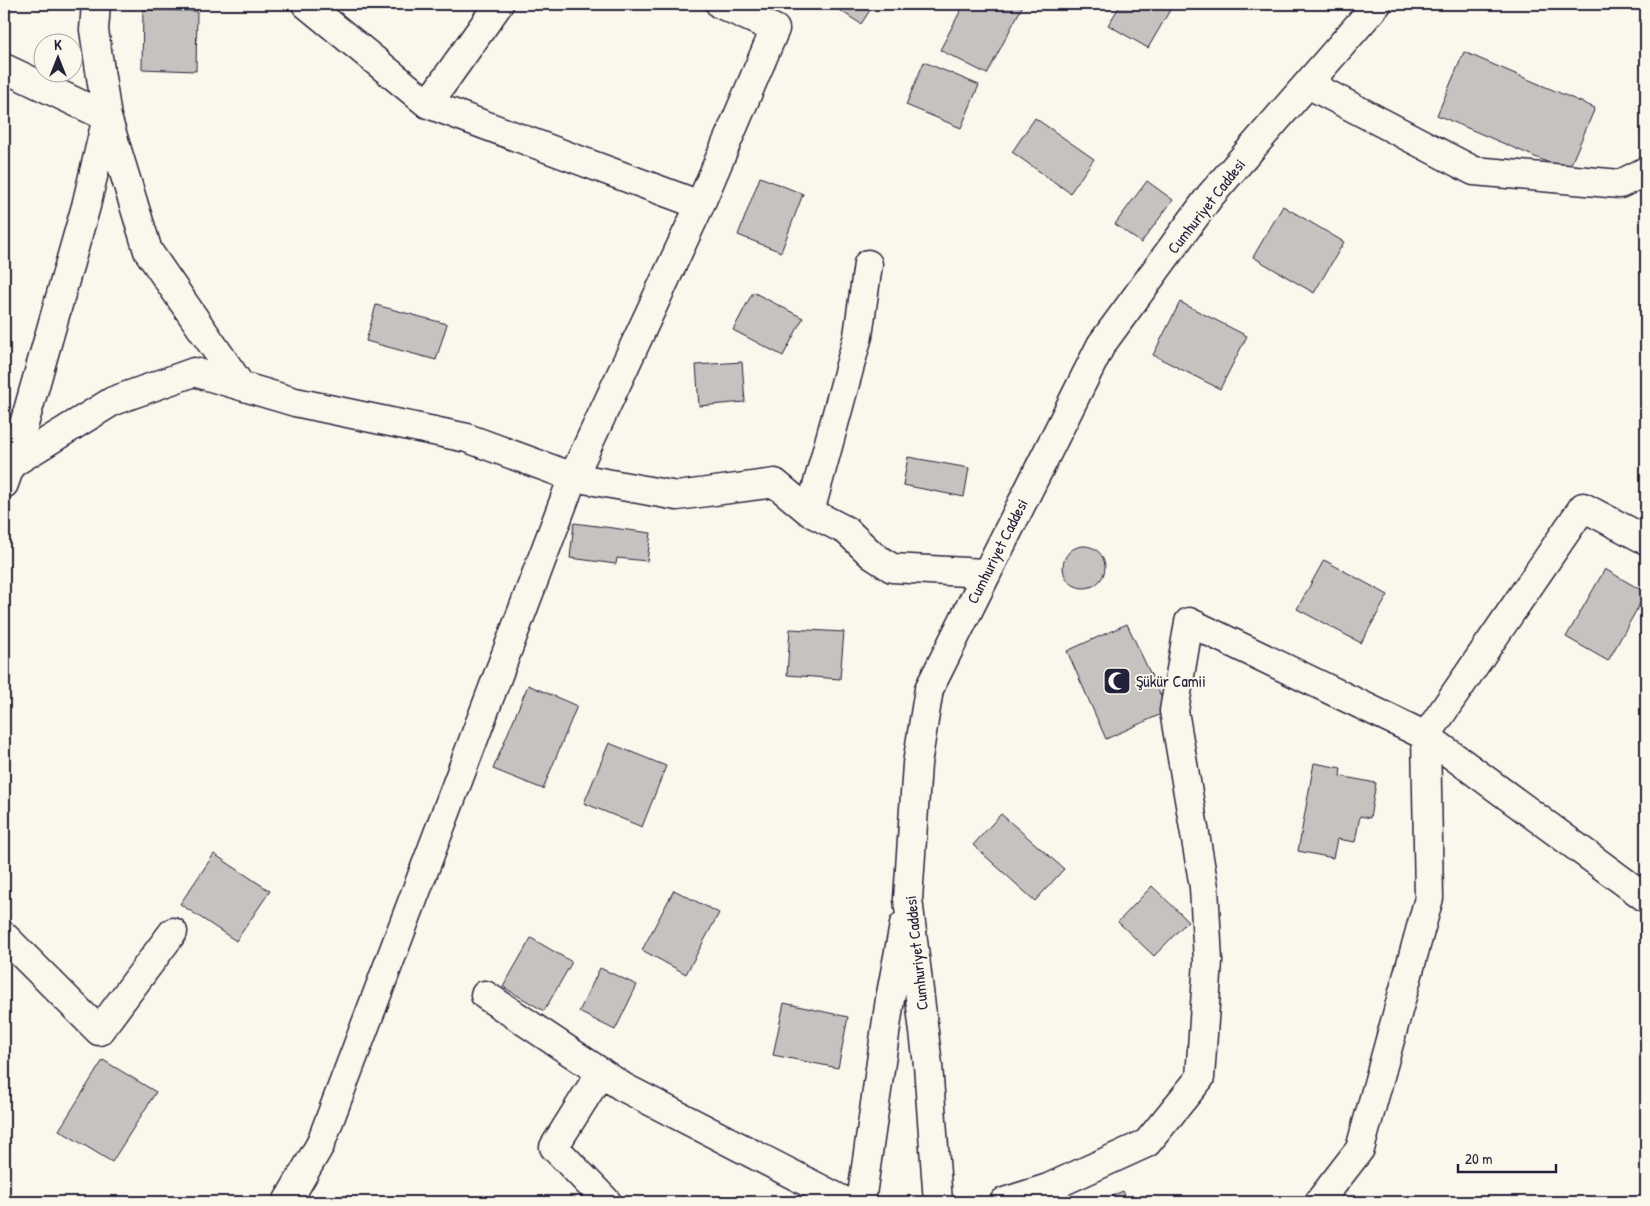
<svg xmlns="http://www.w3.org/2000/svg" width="1650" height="1206" font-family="'Patrick Hand',sans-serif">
  <rect width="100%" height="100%" fill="#fbf7ec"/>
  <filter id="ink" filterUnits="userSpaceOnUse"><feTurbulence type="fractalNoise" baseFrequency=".02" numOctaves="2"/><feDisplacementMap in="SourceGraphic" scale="10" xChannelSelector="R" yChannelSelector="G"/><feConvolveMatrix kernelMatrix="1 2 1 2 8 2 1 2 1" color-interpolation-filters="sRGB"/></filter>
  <g filter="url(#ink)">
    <path fill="#c6c2c0" stroke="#22223b" d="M830 4H874L861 24Z
      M964 4 1023 5 987 74 940 50Z
      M1121 4H1159L1170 10 1148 48 1108 25Z
      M143 10 197 11 196 71 142 69Z
      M1464 52 1595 108 1568 171 1437 115Z
      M924 62 979 85 961 128 906 105Z
      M1035 118 1094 159 1070 193 1012 152Z
      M760 177 803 194 781 252 738 235Z
      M1147 181 1173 200 1141 243 1115 224Z
      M1283 206 1344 242 1314 293 1253 257Z
      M753 292 803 318 783 356 733 330Z
      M1180 302 1247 336 1220 389 1153 355Z
      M376 305 447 324 436 360 366 341Z
      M742 362 745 402 699 406 696 365Z
      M908 457 969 468 964 497 903 485Z
      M574 523 651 533 647 561 617 558 616 564 570 558Z
      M1063 567a21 21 0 1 1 42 0a21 21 0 1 1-42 0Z
      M1324 560 1388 595 1361 643 1297 609Z
      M1605 569 1646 593 1608 661 1566 637Z
      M1127 624 1168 711 1106 739 1067 651Z
      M790 629 844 632 840 679 787 675Z
      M528 685 577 706 543 789 493 769Z
      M609 743 666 766 642 827 584 803Z
      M1314 763 1341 768 1340 776 1376 783 1370 818 1360 816 1355 842 1337 839 1333 858 1298 851Z
      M1001 814 1064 869 1035 901 973 845Z
      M214 854 270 891 236 941 180 904Z
      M1152 886 1188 921 1154 956 1118 922Z
      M674 890 719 913 686 974 642 950Z
      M531 938 572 962 544 1011 503 987Z
      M600 968 637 985 615 1030 579 1012Z
      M784 1003 848 1017 838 1068 773 1055Z
      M103 1060 156 1092 112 1162 59 1130Z
      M1123 1191 1128 1202H1098Z"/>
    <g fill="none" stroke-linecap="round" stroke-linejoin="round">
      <defs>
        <path id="minor" d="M306 4 428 104 700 205
          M4 68 107 117 148 251 241 386 295 402 467 438 573 477 677 496 775 483 810 512 847 531 872 555 892 568 985 573
          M1308 84 1474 171 1620 184 1646 171
          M428 104 499 4
          M11 464 113 401 194 372 241 386
          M4 484 21 435 86 206 107 117 94 30 96 4
          M810 512 858 336 868 264
          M1646 540 1583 507 1426 736 1646 898
          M4 936 99 1031 173 932
          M485 995 623 1087 846 1202
          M601 1072 554 1147 607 1202
          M287 1202 320 1145 573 477 700 205 775 29 720 4
          M861 1202 890 999 904 925
          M938 1202 928 1065 908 899 917 764 929 689 1101 345 1210 196 1377 4
          M1004 1202 1048 1188 1147 1143 1200 1078 1208 961 1204 887 1174 711 1189 622 1426 736 1429 898 1360 1149 1319 1202"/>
      </defs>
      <use href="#minor" stroke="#22223b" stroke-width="31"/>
      <use href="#minor" stroke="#fbf7ec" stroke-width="28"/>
    </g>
  </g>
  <defs>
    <symbol id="mosque-square" viewBox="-11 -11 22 22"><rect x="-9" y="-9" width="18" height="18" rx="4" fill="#22223b" stroke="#fbf7ec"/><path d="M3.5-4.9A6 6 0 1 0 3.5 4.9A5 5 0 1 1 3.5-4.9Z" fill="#fff"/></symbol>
  </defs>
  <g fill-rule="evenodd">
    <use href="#mosque-square" x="1101" y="665" width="32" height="32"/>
  </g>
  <g text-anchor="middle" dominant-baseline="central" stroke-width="4" stroke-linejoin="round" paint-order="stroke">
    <g font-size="16" fill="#22223b" stroke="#fbf7ec">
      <text transform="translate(1206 206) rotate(-52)">Cumhuriyet Caddesi</text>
      <text transform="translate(997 551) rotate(-63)">Cumhuriyet Caddesi</text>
      <text transform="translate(916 953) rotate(-96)">Cumhuriyet Caddesi</text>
    </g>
    <g font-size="16" fill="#22223b" stroke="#fbf7ec" text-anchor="start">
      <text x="1136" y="681">Şükür Camii</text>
    </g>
  </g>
  <rect width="1650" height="1206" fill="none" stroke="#fbf7ec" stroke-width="20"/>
  <rect x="10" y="10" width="1630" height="1186" fill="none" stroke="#22223b" stroke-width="2" filter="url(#ink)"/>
  <g transform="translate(58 58)"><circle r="24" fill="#fbf7ec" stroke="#a4a2a5"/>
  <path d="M0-4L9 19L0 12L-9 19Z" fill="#22223b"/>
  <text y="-8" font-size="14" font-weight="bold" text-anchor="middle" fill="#22223b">K</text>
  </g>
  <path d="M1458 1164v8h98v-8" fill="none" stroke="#22223b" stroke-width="2.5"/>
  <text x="1465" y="1164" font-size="15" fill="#22223b" stroke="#fbf7ec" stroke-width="4" paint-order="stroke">20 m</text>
</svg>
